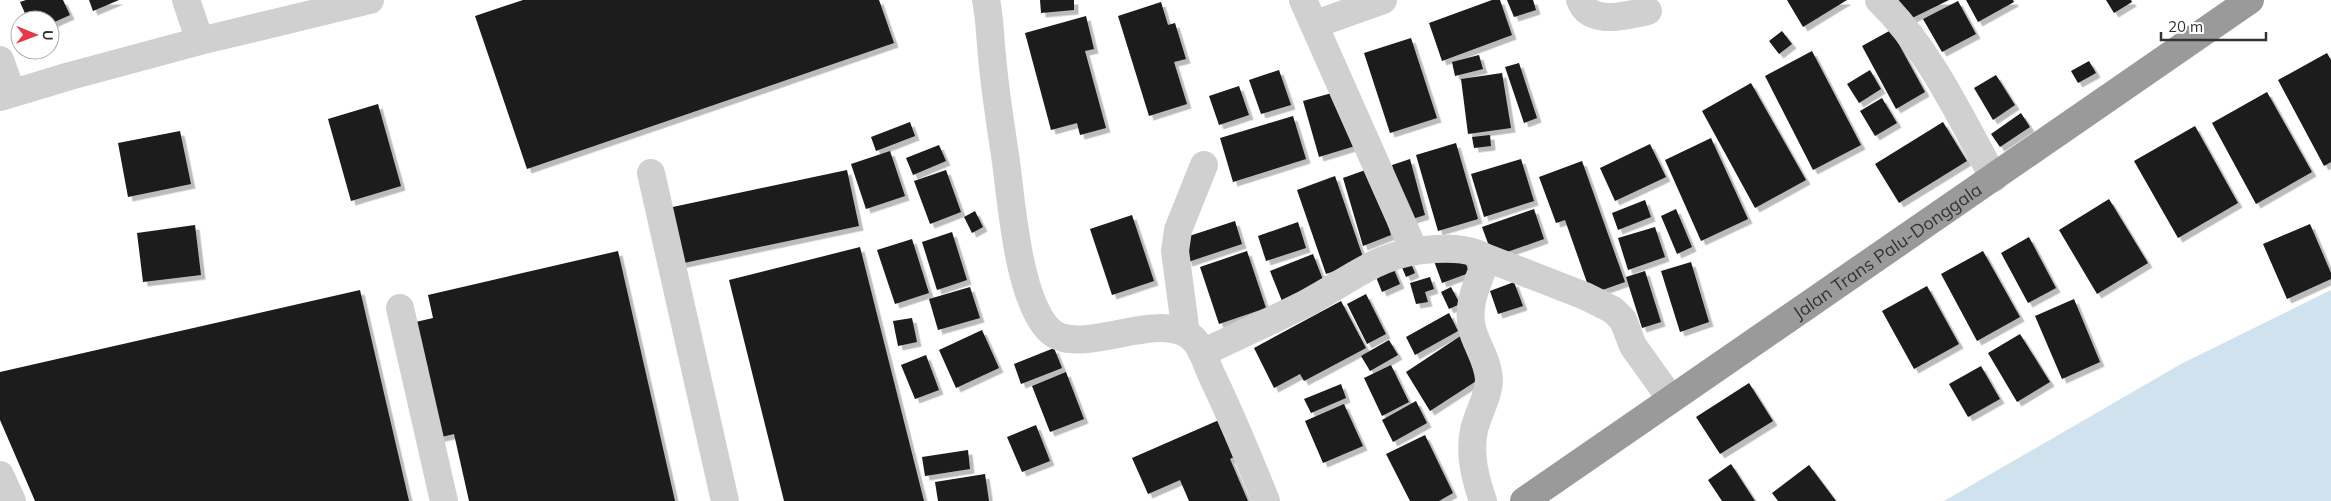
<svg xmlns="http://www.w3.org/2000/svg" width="2331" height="501" font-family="Mulish,sans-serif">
  <defs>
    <filter id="shadow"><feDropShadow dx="4.5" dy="4.5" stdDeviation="0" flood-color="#0004"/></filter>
  </defs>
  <rect width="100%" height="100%" fill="#fff"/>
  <path fill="#cfe2ee" d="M2331 290V501H1944L2181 364Z"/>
  <path fill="#1a1a1a" filter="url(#shadow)" d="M26 0H63L70 15 50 24V20H28L20 2Z
    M89 0H119L93 11Z
    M523 0H879L894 43 527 169 475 16Z
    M1040 0H1074V10L1041 13Z
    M1492 0H1500L1512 35 1442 61 1429 23Z
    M1507 0H1533L1536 10 1514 17Z
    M1787 0H1847L1803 27Z
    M1898 0H1949L1908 20Z
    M1966 0H2013L2014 2 1978 22Z
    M2106 0H2131L2132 2 2114 13Z
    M1958 1 1976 34 1942 52 1923 19Z
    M1161 2 1168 25 1175 23 1186 59 1174 62 1187 104 1149 116 1118 16Z
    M1086 16 1094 49 1085 51 1106 128 1080 135 1077 123 1051 130 1025 33Z
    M1891 30 1925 92 1896 109 1862 46Z
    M1782 31 1792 44 1779 54 1769 41Z
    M1411 38 1437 118 1390 133 1364 53Z
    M1812 51 1861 145 1813 170 1765 76Z
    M2327 53 2331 60V162L2324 166 2278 80Z
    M1479 55 1483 69 1455 76 1452 62Z
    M2089 61 2096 73 2078 83 2071 71Z
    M1519 63 1537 118 1524 123 1505 67Z
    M1279 70 1291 105 1261 114 1249 80Z
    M1870 70 1881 89 1859 103 1847 84Z
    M1502 73 1511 128 1468 134 1461 79Z
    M1996 75 2015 105 1993 120 1974 88Z
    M1751 83 1806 180 1755 208 1702 111Z
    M1239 86 1249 115 1219 125 1209 96Z
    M1339 91 1355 146 1319 157 1303 101Z
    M2267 92 2312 172 2256 204 2212 123Z
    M1882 98 1897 123 1875 136 1860 111Z
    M378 104 401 186 351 201 328 119Z
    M2021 113 2030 127 2000 147 1991 134Z
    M1293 116 1306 159 1233 182 1220 138Z
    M910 122 915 136 876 151 871 137Z
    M1943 122 1967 161 1899 203 1875 164Z
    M2195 126 2238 203 2178 238 2134 161Z
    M180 131 191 184 128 197 118 143Z
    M1490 135 1491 146 1474 148 1472 137Z
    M1711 138 1748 219 1701 241 1665 160Z
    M1456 143 1478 219 1438 231 1416 155Z
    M1650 144 1666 177 1615 201 1600 168Z
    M939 145 946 161 913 175 906 158Z
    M890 151 905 196 866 209 851 164Z
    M1410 159 1425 215 1406 221 1392 165Z
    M1521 159 1534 201 1484 217 1471 174Z
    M1582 161 1625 282 1591 294 1565 220 1556 223 1539 177Z
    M1371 168 1391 235 1363 246 1343 178Z
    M847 170 859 226 679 264 668 208Z
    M946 170 961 212 930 224 914 181Z
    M1335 176 1364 260 1326 274 1297 190Z
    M2109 199 2148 263 2097 294 2059 230Z
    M1645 200 1651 217 1618 230 1612 213Z
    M1534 209 1544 239 1493 257 1482 227Z
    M1676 209 1692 247 1677 254 1661 216Z
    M975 211 983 227 972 233 964 217Z
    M1132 215 1154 281 1112 295 1090 229Z
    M1235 221 1242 244 1188 262 1180 239Z
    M1298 222 1306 248 1266 261 1258 236Z
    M2310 224 2331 273V279L2287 299 2263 244Z
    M195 225 201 275 143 282 137 233Z
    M1655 227 1665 257 1628 270 1618 238Z
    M952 232 967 280 937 290 922 242Z
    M2029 237 2056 288 2028 303 2001 253Z
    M912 239 929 293 895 304 877 250Z
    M860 247 924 501H784L729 280Z
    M618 251 675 501H469L454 434 433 439 407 324 433 318 428 295Z
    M1247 251 1266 308 1219 324 1200 267Z
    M1983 251 2020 317 1977 341 1941 274Z
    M1462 252 1469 273 1442 283 1434 261Z
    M1313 254 1325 285 1282 301 1270 271Z
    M1390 260 1400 284 1382 292 1372 267Z
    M1410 261 1415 273 1406 277 1401 265Z
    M1691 262 1709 322 1680 332 1661 271Z
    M1645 271 1661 322 1642 328 1626 277Z
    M1430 277 1434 289 1425 292 1428 302 1416 304 1410 283Z
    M1514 282 1523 306 1498 314 1490 291Z
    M1927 286 1959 344 1914 369 1882 311Z
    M970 287 980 318 938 330 929 299Z
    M1451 287 1460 304 1449 309 1441 292Z
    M360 290 409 501H35L0 420V372Z
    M1366 294 1386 334 1367 344 1347 304Z
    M2074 299 2100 362 2062 379 2035 316Z
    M1341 301 1366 348 1304 381 1300 374 1274 388 1254 348Z
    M1449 313 1458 331 1415 355 1406 337Z
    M912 318 917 342 898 346 893 321Z
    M982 330 999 368 956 388 939 350Z
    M2020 334 2050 382 2017 402 1988 353Z
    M1462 335 1487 374 1430 411 1406 372Z
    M1389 340 1398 355 1370 371 1361 356Z
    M1054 348 1062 368 1021 384 1014 364Z
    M926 355 939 390 915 399 901 365Z
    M1391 365 1409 402 1382 416 1364 378Z
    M1981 366 2000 399 1968 417 1949 384Z
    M1066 372 1084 419 1050 432 1032 386Z
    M1749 383 1773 421 1720 454 1696 417Z
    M1341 384 1346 398 1311 413 1304 399Z
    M1416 401 1427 423 1393 442 1382 420Z
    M1344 404 1363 446 1323 463 1305 421Z
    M1219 420 1234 457 1230 459 1248 501H1189L1180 480 1148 494 1132 458Z
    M1036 425 1050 461 1022 472 1007 437Z
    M1425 435 1453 493 1439 501H1410L1386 454Z
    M968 450 970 469 925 476 922 457Z
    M1731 464 1755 501H1722L1708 480Z
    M1809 465 1836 501H1778L1772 493Z
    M985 474 989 501H938L935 482Z"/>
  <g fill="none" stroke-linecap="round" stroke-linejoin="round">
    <path stroke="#d0d0d0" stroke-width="28" d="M186 0 200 41
      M986 0C990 19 990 38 992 56 995 92 1001 127 1006 162 1012 206 1018 296 1048 329 1078 362 1165 303 1196 342 1203 351 1207 365 1212 376 1232 417 1249 459 1266 501
      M1303 0 1414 250
      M1580 0C1590 27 1627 15 1648 11
      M1879 0C1930 50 1960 117 1994 178
      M1316 24 1383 0
      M0 60 12 93
      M0 97 70 76 200 41 370 0
      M651 173 725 501
      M400 308 444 501
      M1186 334 1175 251 1178 230 1204 165
      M1202 353C1236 337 1271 321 1305 304 1353 279 1379 251 1436 249 1455 248 1470 249 1487 258L1585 296 1613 310 1623 320 1633 346 1671 399
      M0 475 12 501
      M1483 501C1475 478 1469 454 1474 430 1478 413 1489 396 1489 379 1488 362 1478 347 1473 332 1465 306 1478 282 1487 258"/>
    <path stroke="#9a9a9a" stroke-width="28" id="s1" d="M1524 501 2250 0"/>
  </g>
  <g text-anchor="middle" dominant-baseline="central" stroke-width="5" stroke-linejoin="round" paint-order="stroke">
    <g font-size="18" fill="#333" stroke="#fff">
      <text stroke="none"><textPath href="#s1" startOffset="441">Jalan Trans Palu-Donggala</textPath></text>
    </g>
  </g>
  <g transform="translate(35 35) rotate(91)"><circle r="24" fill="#ffffff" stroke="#adadad"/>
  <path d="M0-4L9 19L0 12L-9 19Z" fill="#e63946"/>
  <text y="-8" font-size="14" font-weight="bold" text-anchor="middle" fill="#333333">U</text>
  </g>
  <path d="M2161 32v8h105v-8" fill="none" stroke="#333333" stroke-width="2.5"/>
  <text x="2168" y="32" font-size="15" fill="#333333" stroke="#ffffff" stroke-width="4" paint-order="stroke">20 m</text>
</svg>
